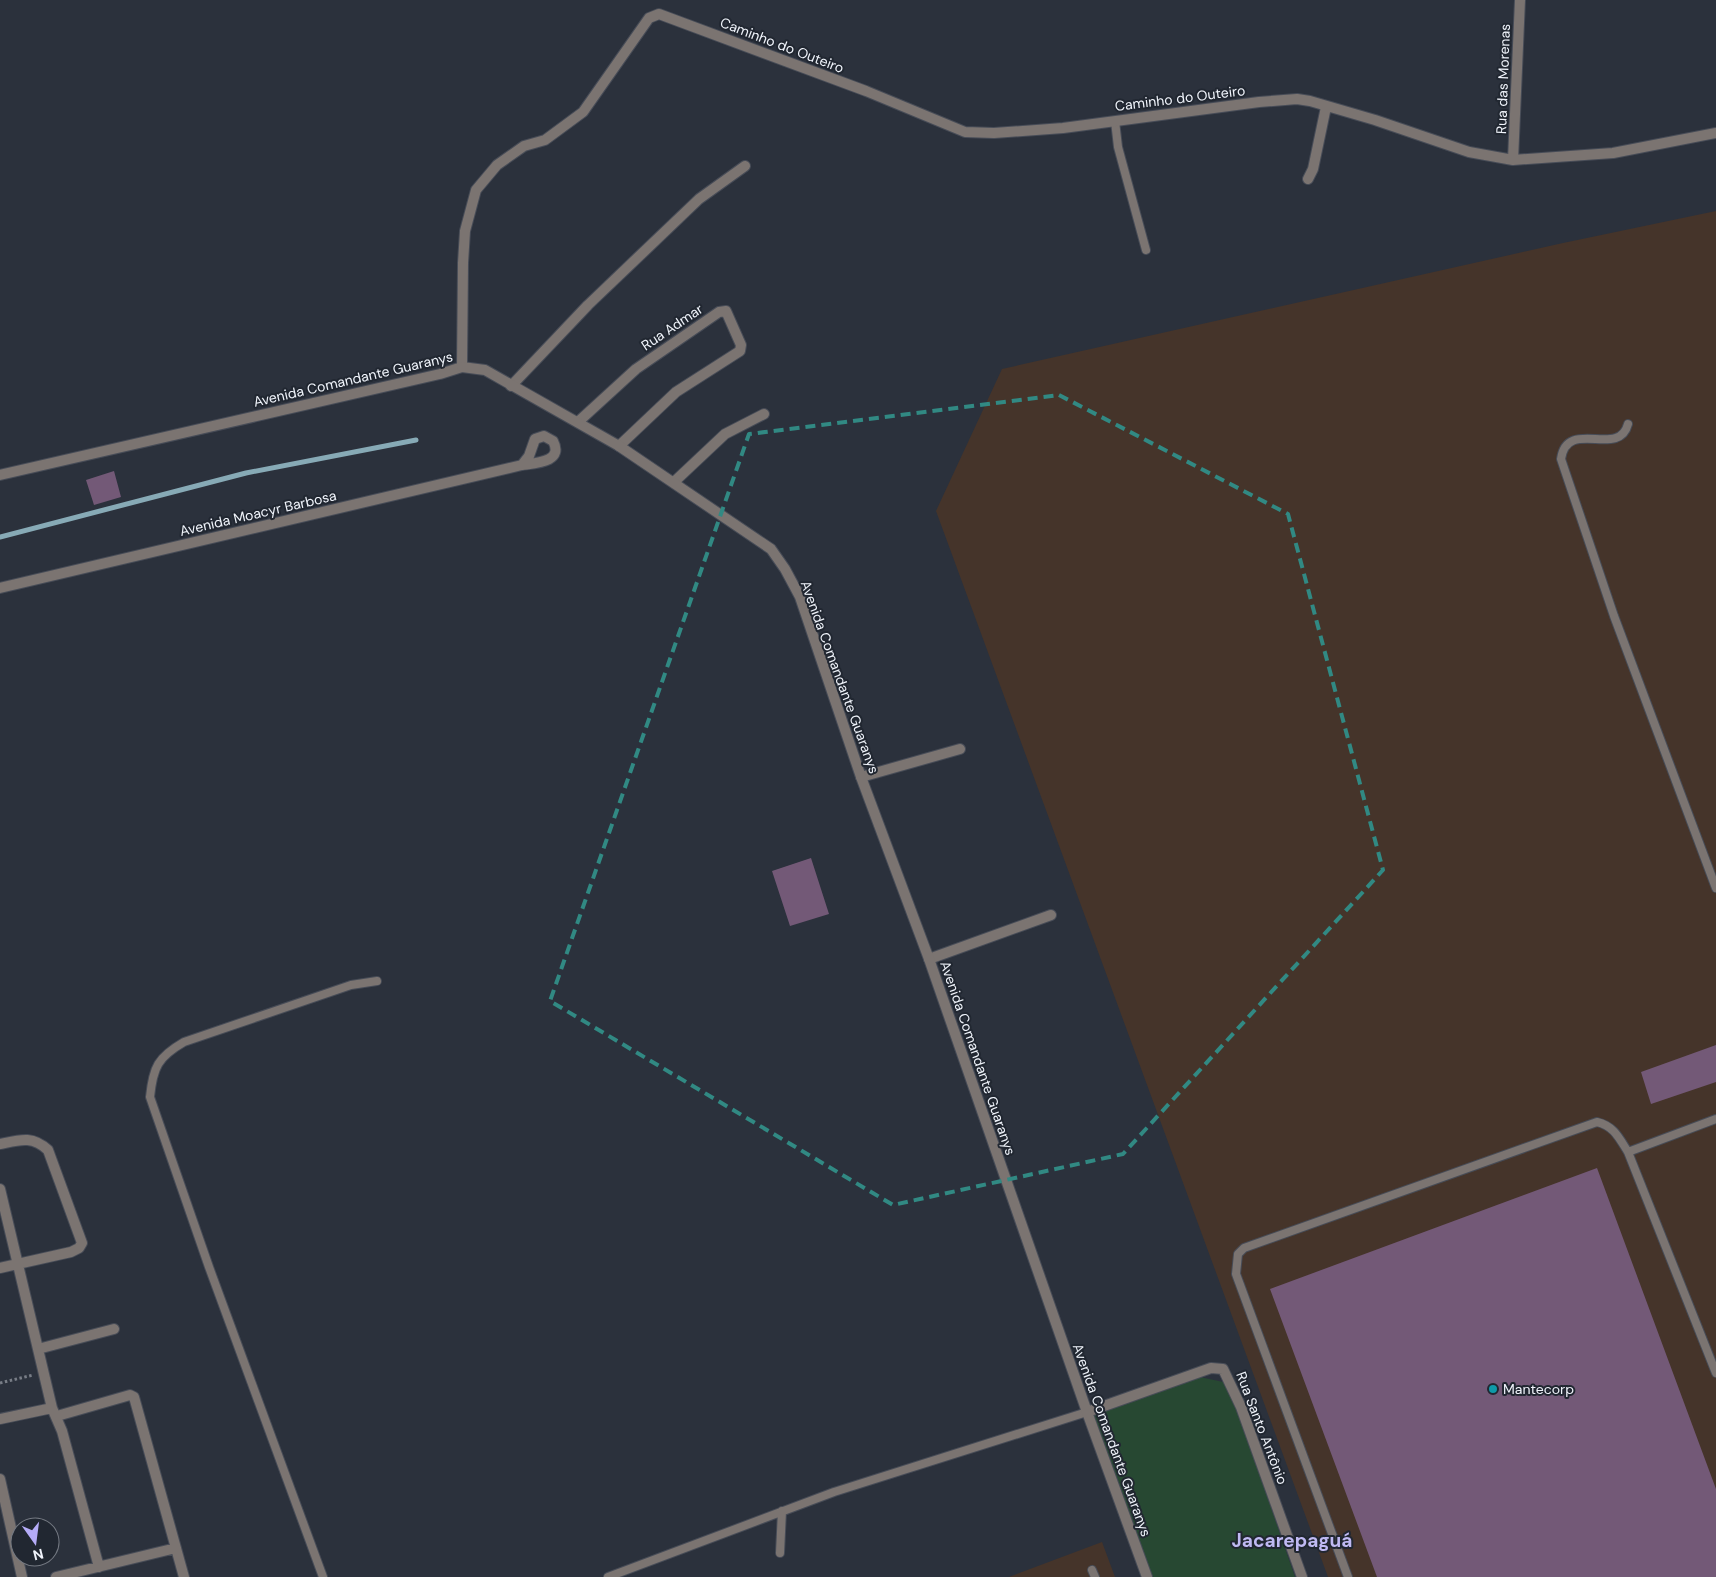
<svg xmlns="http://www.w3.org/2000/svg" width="1716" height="1577" font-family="'DM Sans',sans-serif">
  <rect width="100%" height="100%" fill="#2b313c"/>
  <path fill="#45342a" d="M1716 211V1577H1328L936 511 1002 369 1563 243Z
    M1102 1542 1115 1577H1009Z"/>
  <path fill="#274832" d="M1195 1376 1228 1383 1295 1577H1151L1088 1413Z"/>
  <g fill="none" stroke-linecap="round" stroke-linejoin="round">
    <path stroke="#87aab6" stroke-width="5" d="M0 537 246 473 416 440"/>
  </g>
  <path fill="#735977" d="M114 471 121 497 94 505 86 480Z
    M811 858 829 914 790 926 772 871Z
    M1716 1045V1082L1651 1104 1641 1072Z
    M1597 1168 1716 1489V1577H1377L1270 1289Z"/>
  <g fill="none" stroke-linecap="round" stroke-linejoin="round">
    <defs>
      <path id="service" d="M1115 121 1118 147 1146 250
        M1628 424C1619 459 1567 417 1561 459L1614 616 1716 888
        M1628 1152 1716 1119
        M780 1553 782 1511
        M1092 1570 1095 1577
        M323 1577 209 1267 150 1097C153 1067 158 1057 184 1042L351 985 377 981
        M608 1577 834 1492 1087 1412
        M1348 1577 1236 1274 1238 1254 1244 1248 1597 1122C1614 1126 1619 1138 1628 1152L1716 1373"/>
      <path id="minor" d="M1513 160 1520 0
        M1308 179 1313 169 1326 107
        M511 386 588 305 699 199 745 166
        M578 422 636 369 719 312 726 311 741 345 740 351 676 392 619 446
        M0 475 440 374 462 367 463 263 465 231 476 190 497 165 524 146 545 140 583 112 649 18 659 14 866 91 965 132 994 133 1063 128 1259 102 1297 99 1310 101 1375 120 1469 152 1513 160 1613 153 1716 133
        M674 482 725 434 764 414
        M0 588 522 465C536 463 564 462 553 441L544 436 535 439 529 456 522 465
        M861 777 960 749
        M929 959 1051 915
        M0 1144C19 1140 32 1135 48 1150L82 1243 79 1248 71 1252 0 1268
        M0 1189 52 1408 62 1431 99 1567
        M38 1349 114 1329
        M57 1416 130 1395 134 1397 184 1577
        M0 1419 52 1408
        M0 1479 22 1577
        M56 1577 176 1548"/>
      <path id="tertiary" d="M462 367 485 370 619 446 771 549 785 569 800 597 861 777 929 959 1087 1412 1147 1577
        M1087 1412 1211 1368 1223 1369 1241 1407 1302 1577"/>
    </defs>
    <use href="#service" stroke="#474c57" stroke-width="10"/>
    <use href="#minor" stroke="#474c57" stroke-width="12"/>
    <use href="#tertiary" stroke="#474c57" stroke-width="12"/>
    <path stroke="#787d86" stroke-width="3" stroke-dasharray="2.5 2.5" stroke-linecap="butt" d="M0 1383 33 1375"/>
    <use href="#service" stroke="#7b7471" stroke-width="8"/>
    <use href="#minor" stroke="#7b7471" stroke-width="10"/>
    <use href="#tertiary" stroke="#7b7471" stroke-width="10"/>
  </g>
  <path fill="none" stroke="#318983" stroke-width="4" stroke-dasharray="10 6" stroke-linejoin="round" d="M1059 395 1288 514 1383 870 1123 1154 893 1205 550 1001 749 434Z"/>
  <circle fill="#0f9aa8" stroke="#212731" stroke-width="2" cx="1493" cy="1389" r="5"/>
  <g text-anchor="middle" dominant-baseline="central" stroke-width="4" stroke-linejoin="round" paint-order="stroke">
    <g font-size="14" fill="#f0f4fb" stroke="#212731">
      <text transform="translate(782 45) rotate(21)">Caminho do Outeiro</text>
      <text transform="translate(1503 79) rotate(-88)">Rua das Morenas</text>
      <text transform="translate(1180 98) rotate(-7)">Caminho do Outeiro</text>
      <text transform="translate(672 327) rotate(-34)">Rua Admar</text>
      <text transform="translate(353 379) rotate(-13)">Avenida Comandante Guaranys</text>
      <text transform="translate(258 513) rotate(-13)">Avenida Moacyr Barbosa</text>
      <text transform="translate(840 677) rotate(70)">Avenida Comandante Guaranys</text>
      <text transform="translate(978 1058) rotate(71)">Avenida Comandante Guaranys</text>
      <text transform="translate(1262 1428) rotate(69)">Rua Santo Antônio</text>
      <text transform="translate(1112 1440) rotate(70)">Avenida Comandante Guaranys</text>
    </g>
    <g font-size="14" fill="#f0f4fb" stroke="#212731" text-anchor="start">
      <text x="1503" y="1389">Mantecorp</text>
    </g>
    <g font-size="19" font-weight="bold" fill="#c0baf3" stroke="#212731">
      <text x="1292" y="1540">Jacarepaguá</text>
    </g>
  </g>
  <g transform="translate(35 1542) rotate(166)"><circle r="24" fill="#212731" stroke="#747982"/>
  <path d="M0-4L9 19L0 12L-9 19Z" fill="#b5acf8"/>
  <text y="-8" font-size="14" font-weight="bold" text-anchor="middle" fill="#f0f4fb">N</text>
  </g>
</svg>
